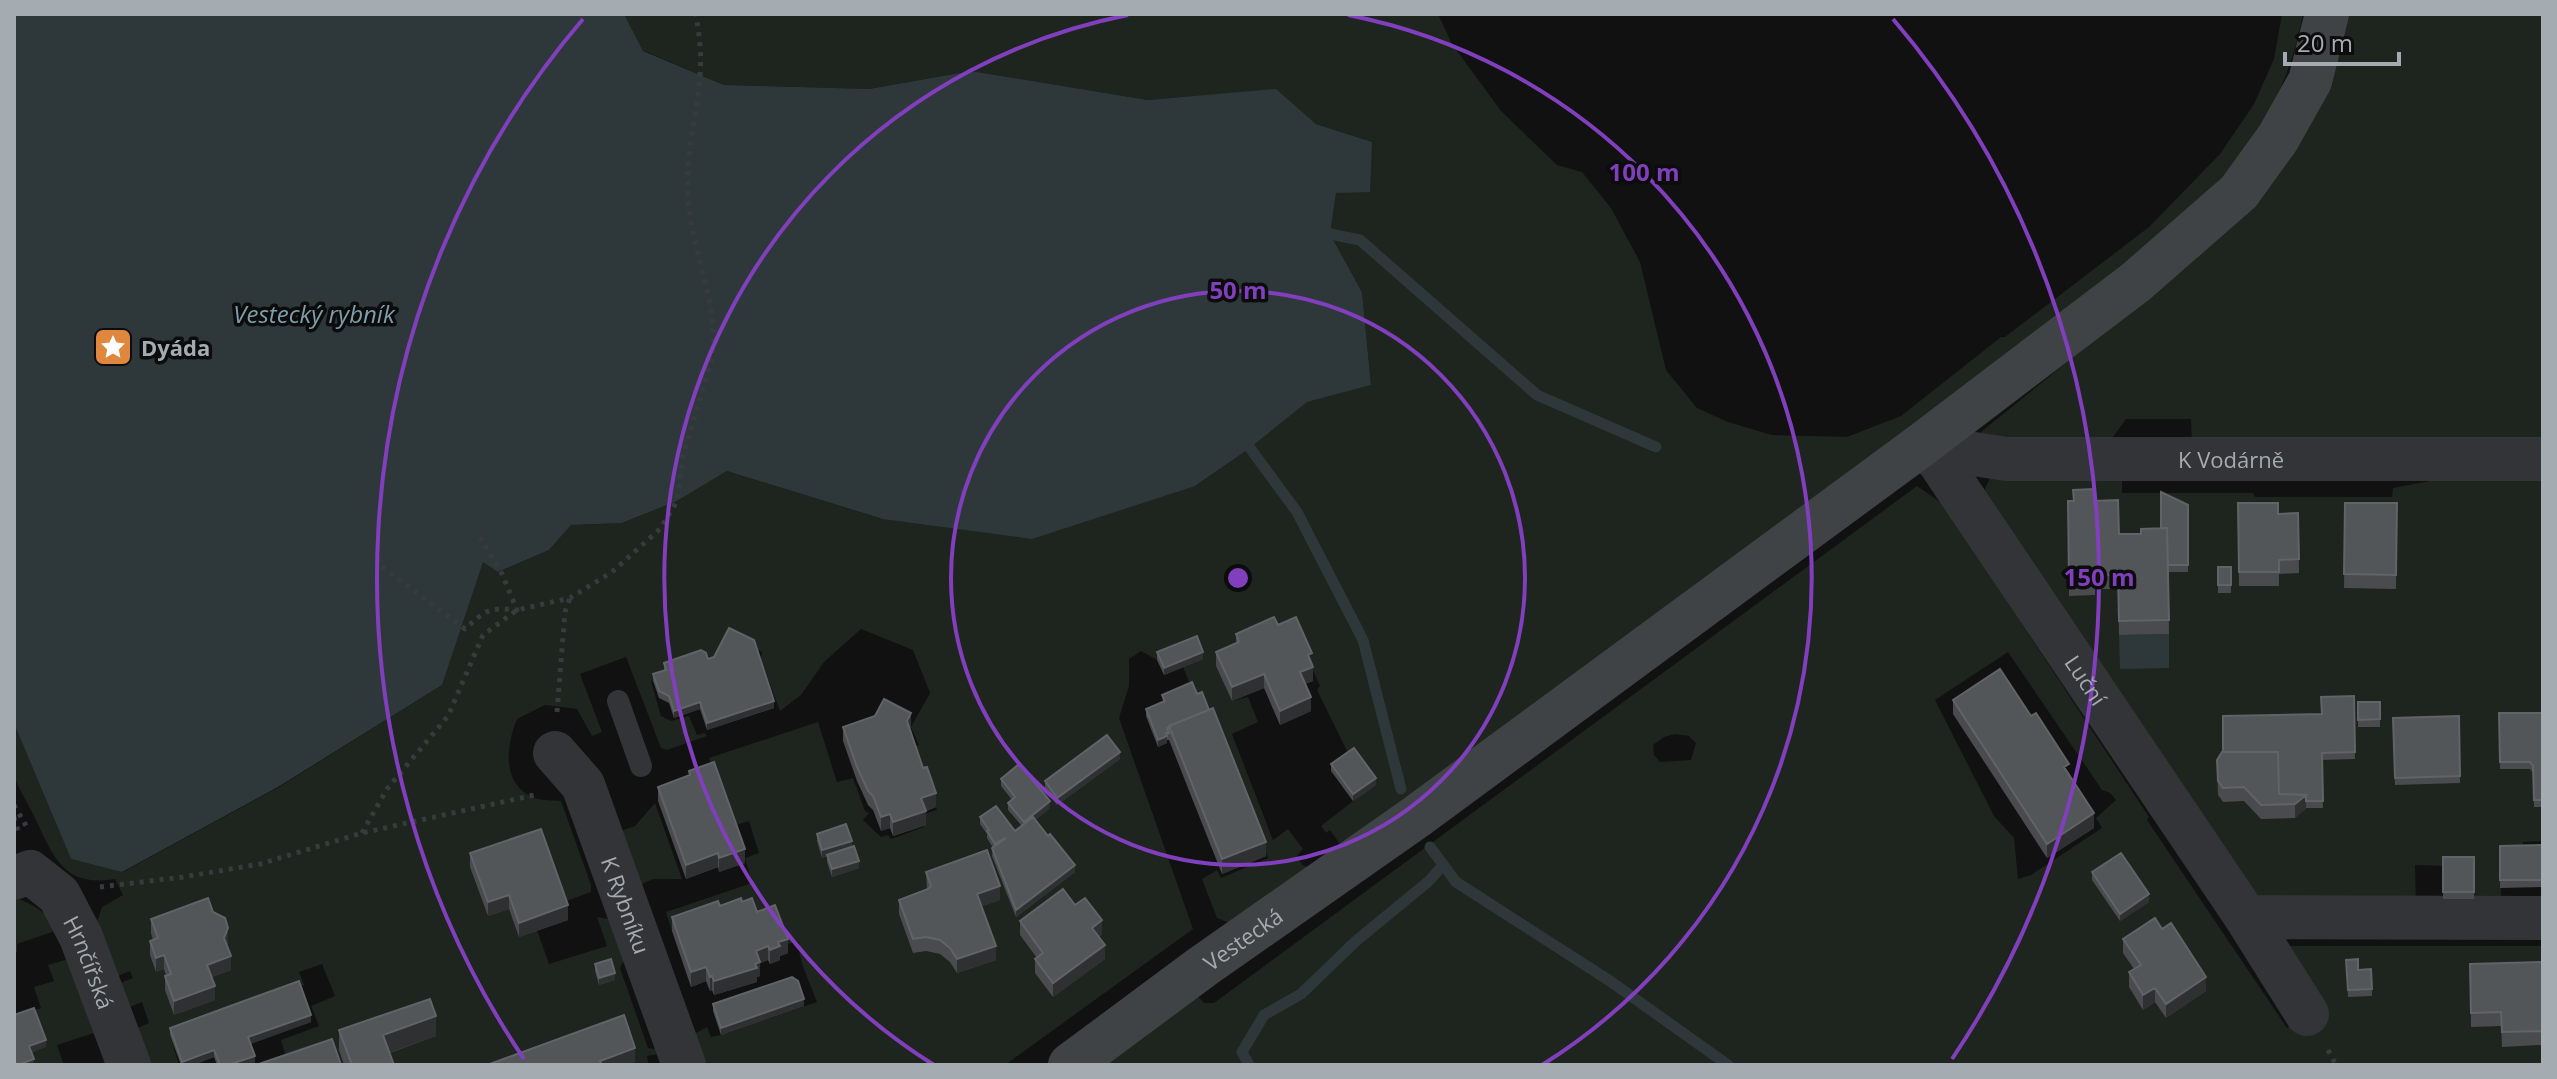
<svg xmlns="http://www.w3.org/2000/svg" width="2557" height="1079" font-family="'Open Sans',sans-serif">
  <rect width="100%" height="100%" fill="#111112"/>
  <path fill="#1e241e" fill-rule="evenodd" d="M624 14H1438L1452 44 1501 111 1557 165 1582 172 1611 208 1640 262 1666 370 1697 408 1728 422 1772 435 1847 437 1901 416 2001 337H2005L2149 227 2220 154 2254 104 2274 59 2282 14H2303C2291 80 2259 143 2213 192 2190 215 2164 236 2140 257L1342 847 1330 830 1326 833 1321 826 1375 784 1351 759 1317 690 1320 686 1296 632 1217 666 1232 701 1248 697 1258 722 1232 734 1273 840 1288 829 1303 849 1297 855 1302 865 1312 869 1232 924 1217 918 1202 879 1217 870 1221 878 1268 858 1213 722 1197 701 1183 667 1196 643 1157 660 1141 651 1129 659V686L1119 718 1193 929 1005 1065H697L687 1038 707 1027 711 1037 721 1035 817 1002C811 985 797 958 799 942L786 944 778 920 747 907 672 931 666 912 752 883 745 858 759 853 749 821 733 826 709 758 818 722 837 782 853 778 865 811 869 813 863 820 881 837 888 835 891 839 924 827 921 815 937 810 915 746 919 745 911 727 930 693 913 650 861 629 824 662 801 695 780 711 761 660 762 652 730 635 716 660 702 653 666 677 651 681 661 716 671 721 689 716 697 735 705 733 707 736 667 750 661 748 626 657 580 674 602 732 592 736 577 709 545 705 517 719C506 746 501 785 535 798 542 801 553 800 561 801L591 885V892L561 903 541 846 487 916 509 909 519 936 537 930 549 964 607 946 597 917 619 921 627 955 620 968 648 1048 664 1050 665 1053 647 1056 649 1065H263L261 1062 285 1054 281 1040 319 1026 311 1006 335 996 322 964 299 972 304 985 170 1035 179 1065H147L133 1030 149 1023 142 1002 125 1009 115 985 133 978 130 971 113 978 95 928 102 907 123 895 115 879C62 888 53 855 33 814 27 802 18 788 14 775 10 759 14 737 14 720L71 859 123 872 279 787 442 685 483 561 499 572 549 550 571 525 622 523 677 501 727 471 883 519 1195 486 1250 448 1306 402 1371 385 1362 292 1330 234 1336 193 1372 142 1316 124 1276 90 1148 100 971 71 869 89 724 85 642 50Z
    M2345 14H2543V455L2192 444 2191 419H2126L2105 448 1976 436 2205 250Z
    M2122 471V493H2253L2255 497H2392L2393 488 2452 477 2543 479V841L2523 842V854L2501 853V905L2476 906 2445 866 2415 865 2416 906 2260 907 1984 491 1990 478Z
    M1917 486 1943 504 2149 817 2147 820 2287 1028 2321 1008 2288 946H2543V1065H1101L1197 995 1204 1003H1214ZM2008 652 2102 790 2110 793 2116 800 2096 818 2102 828 2031 875 2018 879 2014 838 1994 816 1935 700ZM1675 734 1689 736 1696 743 1691 760 1660 762 1654 755 1653 745 1664 737Z
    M655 803 682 879H654L641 884 621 831 635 826Z
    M14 898C34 903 46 913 58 930L17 944V952L14 953Z
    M65 960H78L100 1031 57 1045 64 1065H14V1018L41 1008 34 987 54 981 48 965Z"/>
  <path fill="#2e383b" d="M14 14H624L643 51 724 85 869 89 971 71 1148 100 1276 89 1316 124 1372 142 1370 192 1336 193 1330 234 1362 292 1371 385 1307 402 1250 448 1195 486 1032 539 883 519 727 471 677 501 622 523 571 525 549 550 498 572 483 562 442 685 278 787 122 872 71 859 14 723Z
    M2169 634V668L2120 669 2119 635Z"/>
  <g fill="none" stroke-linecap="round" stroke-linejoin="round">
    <path stroke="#2e383b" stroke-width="11" d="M1330 234 1360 240 1537 395 1656 447
      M1250 448 1297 512 1363 640 1401 789
      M1430 847 1456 882 1610 981 1728 1065
      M1249 1065 1242 1052 1264 1015 1301 994 1356 941 1429 881 1443 865"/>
    <path stroke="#383b3e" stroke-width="5" stroke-dasharray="4 6" stroke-linecap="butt" d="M382 567 465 629C486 610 488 607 517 610L502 574 480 537
      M557 712 565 612 570 598
      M14 805 29 831
      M14 817 19 835
      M362 833 387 789 448 716 483 635 517 610 570 598 612 572 660 529 677 501 683 456 712 358C719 299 691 253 688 196 685 154 697 115 700 75 702 54 699 34 696 14
      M100 887 183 877 260 864 362 833 539 794
      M2328 1050 2336 1065"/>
    <path stroke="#323437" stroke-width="22" d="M618 701 641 766"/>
    <g stroke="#323437" stroke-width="44">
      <path id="s1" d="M1920 446 1938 460 2246 917 2307 1014"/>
      <path id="s2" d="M1920 446 2007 459H2543"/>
      <path id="s3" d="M555 753 583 785 684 1065"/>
      <path id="s4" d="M14 878 30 872 59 895 81 937 129 1065"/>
      <path d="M2246 917 2543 918"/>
    </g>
    <path stroke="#404346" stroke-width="44" id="s5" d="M1070 1065 1202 967 1416 817 1920 446 2136 282 2239 192 2278 138 2310 81 2327 14"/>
  </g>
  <path fill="#4a4b4e" d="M2068 501H2094L2119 534H2141L2161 528 2188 505V572H2168L2169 634 2119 635 2118 589H2095V595L2069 596Z
    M2238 503 2278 514 2298 513 2299 573 2279 574V586H2239Z
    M2345 503H2397L2396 589 2344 588Z
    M2218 567H2231V593H2218Z
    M1278 625 1312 665 1313 681 1305 684 1311 711 1280 725 1264 688 1232 701 1216 666V652L1236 643V634Z
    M1157 652 1203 659 1164 675 1157 660Z
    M708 659 774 708 707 730 700 709 674 718 669 703 659 698 653 681V674L664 670V663Z
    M1162 695 1266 856 1222 874 1169 740H1167V743L1158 747 1146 716V709L1163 702Z
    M2354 696 2355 759 2322 760 2323 808H2306L2295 818 2261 819 2244 801 2223 802 2218 795 2217 760 2321 714Z
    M1953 700 2031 716 2069 774 2094 828 2047 858 1953 714Z
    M2358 702H2380V727H2358Z
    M2499 713H2543V807H2534L2533 773 2530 769H2500Z
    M2459 716 2460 783 2395 785 2393 718Z
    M843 727H911L910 729 936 807 926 811V825L893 836 890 828 881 831 873 810 868 805 857 781 843 741Z
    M1120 759 1057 805 1045 789V781Z
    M1331 764 1376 785 1353 801 1331 771Z
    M689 771 745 863 719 872 718 867 686 879 658 801V787L689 776Z
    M1001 779 1050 808 1035 820 1075 872 1016 917 992 856 993 848 987 838V834L980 824V817L1015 831 1022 826 1008 810V803L1012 800 1001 786Z
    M817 834 852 847 859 868 832 877 827 862V856L822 858 817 841Z
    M2543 845V887L2500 888V846Z
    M470 853 568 920 519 937 509 909 488 916 470 867Z
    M2443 857H2474V899H2443Z
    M926 872 1000 900 982 906 996 960 957 973 950 962 940 954 926 951 913 953 899 914V900L927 890Z
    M2092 872 2149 902 2120 921 2092 880Z
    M742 902 757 912 788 953 780 956V960L770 964 768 960 760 963V976L757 977V982L714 995 712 990 710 991 706 981 691 987 672 931V917Z
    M1075 905 1102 934 1099 937 1105 959 1053 997 1035 973V959L1037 958 1020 935V921Z
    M213 912 228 942 227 945 231 970 212 977 215 1000 174 1015 165 990V976H166L164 969 156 972 150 955V941L153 940 151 933V919Z
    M2123 939 2206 991 2166 1018 2155 1002 2143 1010 2129 987V972L2134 969 2123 953Z
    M2346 960 2358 970 2371 969 2372 996 2348 997Z
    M2543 962V1047L2540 1045 2502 1047 2501 1026 2471 1027 2470 964Z
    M595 964 615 980 599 985 595 971Z
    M713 1004 804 1006 721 1035 713 1011Z
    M311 1022 250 1044 255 1063 249 1065H217L214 1057 193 1065H181L170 1035V1028Z
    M339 1030 436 1036 390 1053 394 1065H344L339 1050Z"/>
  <path fill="#2f3032" d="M1203 652V659L1164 675V668Z
    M1313 667V681L1300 686V672Z
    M1264 674V688L1232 701V687Z
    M1311 697V711L1280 725V711Z
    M774 701V708L707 730V723Z
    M700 702V709L674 718V711Z
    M911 713V727L907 735V721Z
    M1167 736V743L1158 747V740Z
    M1120 752V759L1057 805V798Z
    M1376 778V785L1353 801V794Z
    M936 793V807L921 812V798Z
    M2306 795V809L2295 818V804Z
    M1050 801V808L1024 829V822Z
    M926 811V825L893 836V822Z
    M2094 813V828L2047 858V844Z
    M890 814V828L881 831V817Z
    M852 841V848L822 858V850Z
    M1266 842V856L1222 874V859Z
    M745 849V863L719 872V858Z
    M718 853V867L686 879V865Z
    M859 861V868L832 877V869Z
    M1075 865V872L1016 917V910Z
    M1000 886V900L977 908V894Z
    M2149 894V902L2120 921V914Z
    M509 895V909L488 916V902Z
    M568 905V920L519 937V923Z
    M1102 920V934L1092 942V928Z
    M228 928V942L224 952V938Z
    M788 939V953L780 956V960L770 964V950L778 942Z
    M1105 945V959L1053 997V983Z
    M768 946V960L760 963V976L757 977V982L714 995V981L756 951Z
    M996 946V960L957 973V959Z
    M164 955V969L156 972V958Z
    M231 956V970L207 979V965Z
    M706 967V981L691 987V972Z
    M615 973V980L599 985V978Z
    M712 976V990L710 991V977Z
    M2206 977V991L2166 1018V1004Z
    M215 986V1000L174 1015V1001Z
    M2155 988V1002L2143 1010V995Z
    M804 999V1006L721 1035V1028Z
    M311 1015V1022L248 1045V1037Z
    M436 1016V1036L383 1055V1035Z
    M46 1040V1047L29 1054V1046Z
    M635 1048V1062L629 1065H600V1061Z
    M214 1050V1057L193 1065H182V1062Z
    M255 1056V1063L249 1065H228Z
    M34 1059V1065H18Z"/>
  <path fill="#535659" stroke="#606367" stroke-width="2" d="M2094 489V501L2118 500 2119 534H2141V529L2167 528 2169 620 2119 621 2118 575H2095V581L2069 582 2068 501H2074L2073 490Z
    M2161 492 2188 505V565H2168L2167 528H2161Z
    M2238 503H2278V514L2298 513 2299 559 2279 560V572H2239Z
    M2345 503H2397L2396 575 2344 574Z
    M2218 567H2231V585H2218Z
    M1274 617 1278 625 1296 617 1312 653 1308 655 1313 667 1300 672 1311 697 1280 711 1264 674 1232 687 1216 652 1239 642 1236 634Z
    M729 628 754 640 774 701 707 723 700 702 674 711 669 696 659 691 653 674 666 670 664 663 701 650 706 653 708 659 714 657Z
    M1197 636 1203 652 1164 668 1157 652Z
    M2000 669 2031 716 2036 713 2069 764 2064 767 2094 813 2047 844 1953 700Z
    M1192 682 1197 694 1202 692 1209 710 1169 726 1170 727 1167 728 1169 733H1166L1167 736 1158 740 1146 709 1165 701 1162 695Z
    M2354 696 2355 752 2322 753 2323 801H2306V795L2279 794 2278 752H2223V716L2322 714 2321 697Z
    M884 699 911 713 907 721 923 768 927 767 936 793 921 798 926 811 893 822 890 814 881 817 873 796 868 791 857 767 843 727 875 716Z
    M2358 702H2380V719L2358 720Z
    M1213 708 1266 842 1222 859 1169 726Z
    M2499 713H2543V800H2534L2533 766 2530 762H2500Z
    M2459 716 2460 776 2395 778 2393 718Z
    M1107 735 1120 752 1057 798 1045 781Z
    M1354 748 1376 778 1353 794 1331 764Z
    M2222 752H2278L2279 794 2306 795 2295 804 2261 805 2244 787 2223 788 2218 781 2217 760Z
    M714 762 745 849 719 858 718 853 686 865 658 787 690 775 689 771Z
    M1019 764 1050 801 1024 822 1008 803 1015 797 1001 779Z
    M996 806 1015 831 1033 817 1048 836 1050 834 1075 865 1016 910 992 848 1006 838 995 844 987 831 989 830 980 817Z
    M846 824 852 841 822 850 817 834Z
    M541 829 568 905 519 923 509 895 488 902 470 853Z
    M2543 845V880H2500V846Z
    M854 846 859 861 832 869 827 855Z
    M987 850 1000 886 977 894 996 946 957 959 950 948 940 940 926 937 913 939 899 900 928 889 931 886 926 872Z
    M2121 853 2149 894 2120 914 2092 872Z
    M2443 857H2474V892H2443Z
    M1063 889 1075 905 1085 898 1102 920 1092 928 1105 945 1053 983 1035 959 1043 953 1020 921Z
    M208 898 213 912 225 918 228 928 224 938 231 956 207 965 215 986 174 1001 165 976 171 974 164 955 156 958 150 941 158 938 151 919Z
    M741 898 742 902 752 898 757 912 775 905 788 939 778 942 780 946 770 950 768 946 756 951 760 962 755 964 757 968 714 981 712 976 710 977 706 967 691 972 672 917 718 901 720 906Z
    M2155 918 2162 929 2171 923 2206 977 2166 1004 2155 988 2143 995 2129 972 2141 965 2123 939Z
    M611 959 615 973 599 978 595 964Z
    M2358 959V970L2371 969 2372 989 2348 990 2346 960Z
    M2543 962V1033L2540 1031 2502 1032 2501 1012 2471 1013 2470 964Z
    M792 977 798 981 804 999 721 1028 713 1004Z
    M299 981 311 1015 248 1037 255 1056 228 1065H220L214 1050 182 1062 170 1028Z
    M430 999 436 1016 383 1035 394 1065H352L339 1030Z
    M34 1008 46 1040 29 1046 34 1059 18 1065H14V1015Z
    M624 1015 635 1048 600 1061 602 1065H487Z
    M332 1039 341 1065H256Z"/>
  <g fill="none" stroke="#813fbd" stroke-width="4">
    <circle cx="1238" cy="578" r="287"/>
    <path d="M934 1065A574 574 0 0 1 1128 15M1348 15A574 574 0 0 1 1542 1065"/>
    <path d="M524 1059A861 861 0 0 1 583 19M1893 19A861 861 0 0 1 1952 1059"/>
  </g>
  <defs>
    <symbol id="sight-square" viewBox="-11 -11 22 22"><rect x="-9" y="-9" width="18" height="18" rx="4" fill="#df873c" stroke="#0c0c0d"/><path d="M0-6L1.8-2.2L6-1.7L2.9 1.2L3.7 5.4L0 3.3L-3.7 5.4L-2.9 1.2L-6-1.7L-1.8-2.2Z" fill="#fff"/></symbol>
  </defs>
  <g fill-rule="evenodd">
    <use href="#sight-square" x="91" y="325" width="44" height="44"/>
  </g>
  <g text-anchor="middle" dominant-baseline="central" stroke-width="7" stroke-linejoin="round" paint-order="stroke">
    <g font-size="22" font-weight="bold" fill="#a4abb1" stroke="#0c0c0d" text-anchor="start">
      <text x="141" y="347">Dyáda</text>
    </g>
    <g font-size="22" fill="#a4abb1" stroke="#0c0c0d">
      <text stroke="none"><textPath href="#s2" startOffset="312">K Vodárně</textPath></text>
      <text stroke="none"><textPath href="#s1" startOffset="288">Luční</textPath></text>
      <text stroke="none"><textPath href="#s3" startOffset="170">K Rybníku</textPath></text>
      <text stroke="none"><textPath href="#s5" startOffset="214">Vestecká</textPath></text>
      <text stroke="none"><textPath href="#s4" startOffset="128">Hrnčířská</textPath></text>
    </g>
    <g font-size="24" font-style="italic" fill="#7d9eaa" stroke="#0c0c0d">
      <text x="314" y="313">Vestecký rybník</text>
    </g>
  </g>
  <circle cx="1238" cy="578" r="12" fill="#813fbd" stroke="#0c0c0d" stroke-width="4"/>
  <g font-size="24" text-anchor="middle" font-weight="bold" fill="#813fbd" stroke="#0c0c0d" stroke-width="7" stroke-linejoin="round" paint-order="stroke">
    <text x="1644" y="181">100 m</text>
    <text x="1238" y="299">50 m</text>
    <text x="2099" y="586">150 m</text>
  </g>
  <rect width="2557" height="1079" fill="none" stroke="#a4abb1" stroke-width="32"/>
  <path d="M2285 52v12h114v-12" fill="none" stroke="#a4abb1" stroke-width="4"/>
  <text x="2297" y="52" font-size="24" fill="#a4abb1" stroke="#0c0c0d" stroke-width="6" paint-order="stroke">20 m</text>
</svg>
